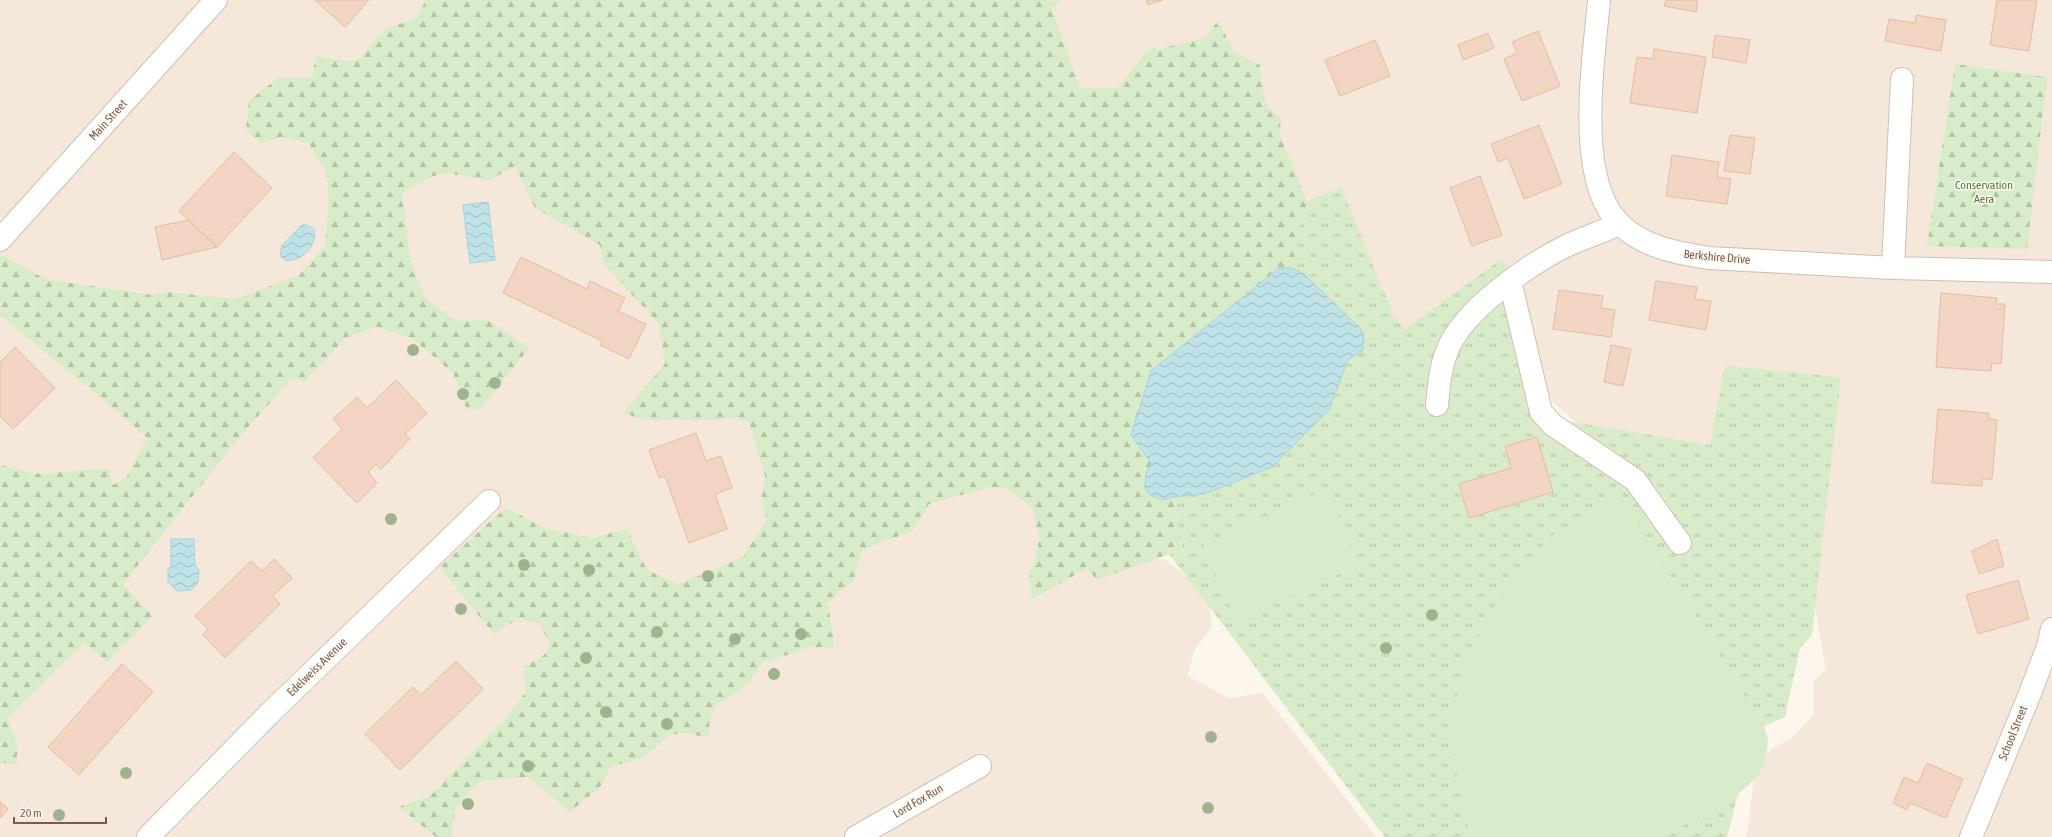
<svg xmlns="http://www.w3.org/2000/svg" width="2052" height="837" font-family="'Asap Condensed',sans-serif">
  <defs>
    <pattern id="forest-firs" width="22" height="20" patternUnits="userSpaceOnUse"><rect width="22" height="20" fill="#d8ecc9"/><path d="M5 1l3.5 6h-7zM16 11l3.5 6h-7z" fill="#b4c2a5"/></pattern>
    <pattern id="park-tufts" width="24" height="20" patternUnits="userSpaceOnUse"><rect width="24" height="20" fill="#d8ecc9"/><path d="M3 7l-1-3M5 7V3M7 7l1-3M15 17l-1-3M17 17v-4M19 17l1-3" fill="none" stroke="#b4c2a5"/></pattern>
    <pattern id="water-waves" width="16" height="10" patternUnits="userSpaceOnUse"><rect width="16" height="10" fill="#bfe3e8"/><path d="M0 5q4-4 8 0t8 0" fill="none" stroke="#a0bbbe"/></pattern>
  </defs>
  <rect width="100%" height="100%" fill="#fdf6ec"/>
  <path fill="#f5e8da" d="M0 0H426L416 18 385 29 360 58 346 61 316 56 307 100 277 135 308 143 325 170 337 227 276 373 304 381 346 338 376 327 411 338 453 373 467 410 488 320 456 321 424 297 410 258 401 192 483 139 697 299 721 409 749 423 765 476 761 502 767 519 744 557 679 584 647 570 627 529 592 538 545 528 508 508 442 565 441 570 494 634 519 618 539 624 550 643 544 655 524 666 525 693 504 720 431 795 400 807 436 837H0V721L108 468 35 474 0 465Z
    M1061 0H2052V837H1747L1756 759 1794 736 1814 714 1813 682 1826 669 1814 602 1579 425 1547 397 1412 349 1297 265 1289 268 1260 65 1234 52 1218 20 1206 38 1146 52 1135 90 1076 127 1049 12Z
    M960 483 1007 489 1031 507 1040 538 1029 578 1032 600 1087 568 1124 560 1127 558 1164 559 1208 593 1212 627 1194 650 1188 676 1229 698 1263 693 1376 837H452L455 809 480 781 528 777 570 812 600 787 611 767 644 757 670 735 681 733 708 737 710 719 716 705 746 686 763 663 811 647 835 648 828 604 839 592 853 582 862 552 878 543 912 532 936 491Z"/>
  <path fill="url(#forest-firs)" d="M426 0H1061L1052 9 1080 88H1118L1146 52 1151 48 1158 49 1206 38 1218 20 1234 52 1260 65 1265 99 1268 107 1280 117 1281 138 1307 201 1292 268 1266 278 1228 309 1145 395 1133 439 1151 463 1146 474 1150 495 1162 500 1173 497 1183 549 1097 580 1087 568 1032 600 1029 578 1040 538 1031 507 1007 489 990 487 929 504 912 532 878 543 862 552 853 582 839 592 828 604 835 648 811 647 763 663 746 686 716 705 710 719 708 737 681 733 670 735 644 757 611 767 600 787 570 812 528 777 480 781 455 809 452 837H436L399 807 431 795 504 720 525 693 524 666 544 655 550 643 539 624 519 618 494 634 441 570 442 565 495 517 507 508 545 528 592 538 627 529 647 570 679 584 743 557 767 519 761 502 765 476 749 423 736 417 714 420H645L623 413 665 364 659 324 604 264 600 245 535 208 515 166 488 181 448 173 433 176 402 193 410 258 424 297 456 321 488 320 529 348 481 409 467 410 453 373 411 338 376 327 346 338 304 382 292 378 241 435 123 584 153 616 107 662 84 643 7 718 17 743V764L0 763V465L35 474 108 468 113 485 126 478 147 438 117 411 0 315V254L45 279 152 295 167 292 235 299 298 276 325 246 328 205V184L325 170 308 143 282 137 261 143 246 130 249 101 279 77H312L316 56 346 61 360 58 385 29 416 18Z
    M1955 64 2047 77 2027 249 1927 246Z"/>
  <path fill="url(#park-tufts)" d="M1341 187 1393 314 1405 329 1500 260 1518 276 1547 410 1562 420 1710 445 1725 366 1841 377 1812 635 1800 648 1785 717 1764 726 1768 741 1765 761 1758 776 1738 794 1727 837H1385L1169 554 1183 549 1173 497 1204 494 1329 410 1361 329 1304 274 1292 268 1307 201Z"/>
  <path fill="#d8ecc9" d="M1327 489 1360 565 1236 620 1203 544Z
    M1623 500 1764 726 1768 741 1765 761 1758 776 1738 794 1662 837H1473L1464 815 1455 764 1452 713 1467 659 1493 608 1519 572 1550 537 1589 512Z"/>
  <path fill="url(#water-waves)" stroke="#a5d3da" d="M488 202 495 260 470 263 463 205Z
    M302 225H307L314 229C321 257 271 275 282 245Z
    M1279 268H1292L1304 274 1361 329 1364 340 1362 351 1348 360 1329 410 1272 467 1204 494 1173 497 1162 500 1150 495 1145 487 1146 474 1151 463 1131 435 1151 371Z
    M171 539H194L195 565 199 570 198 582 191 590 177 591 168 582V569L171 566Z"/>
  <path fill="#f3d5c3" stroke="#e6bba3" d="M315 0H369L345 27Z
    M1146 0H1162L1148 5Z
    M1666 0H1698L1696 12 1664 6Z
    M1997 0H2037L2029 51 1990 45Z
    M1916 15 1946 20 1941 51 1885 41 1889 19 1915 23Z
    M1538 31 1560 86 1522 101 1504 59 1517 53 1512 42Z
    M1488 33 1494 48 1463 60 1458 45Z
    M1715 35 1750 40 1746 63 1712 57Z
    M1375 40 1390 76 1340 96 1325 60Z
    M1654 49 1706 57 1697 113 1630 103 1637 57 1653 59Z
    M1539 125 1562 184 1524 199 1508 158 1498 162 1491 144Z
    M1730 135 1755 138 1750 174 1724 171Z
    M234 152 272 188 217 247 179 211Z
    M1672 155 1719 162 1717 177 1731 179 1727 204 1666 196Z
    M1480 176 1502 235 1472 246 1450 188Z
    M188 220 217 247 162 260 155 227Z
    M521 257 587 289 590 281 625 298 618 311 646 324 629 359 600 345 602 341 503 293Z
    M1656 281 1697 287 1695 299 1711 301 1706 330 1649 320Z
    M1559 290 1603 296 1601 308 1615 310 1611 337 1553 329Z
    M1941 293 1997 298 1996 304H2005L2001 364 1992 363 1991 371 1936 367Z
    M1611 345 1631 349 1623 386 1604 382Z
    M15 347 55 388 13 429 0 416V362Z
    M396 380 427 413 405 434 410 439 381 469 376 464 368 472 377 483 357 503 313 458 342 429 333 419 357 397 367 408Z
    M1938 409 1989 413V419L1997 420 1992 479H1982V486L1932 483Z
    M696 433 706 461 721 456 732 488 715 494 727 529 689 543 665 476 659 478 649 450Z
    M1537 437 1553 492 1469 518 1459 484 1511 468 1505 446Z
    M1997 539 2004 566 1979 574 1972 551Z
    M274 559 292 578 273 596 280 604 225 658 203 635 208 629 195 616 251 561 262 571Z
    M2018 580 2029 619 1978 634 1966 595Z
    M456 661 483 689 400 770 365 734 413 687 421 695Z
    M122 664 153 692 79 775 48 747Z
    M1927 763 1963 779 1946 818 1910 803 1907 810 1893 803 1904 777 1918 783Z
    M0 802 8 809 0 818Z"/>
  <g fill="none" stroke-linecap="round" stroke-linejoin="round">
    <defs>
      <path id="minor" d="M1599 0C1594 58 1574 181 1620 224 1644 248 1678 253 1709 258L1893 268 2052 272
        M0 240 216 0
        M1893 268 1902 79
        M1510 281 1541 412 1553 425 1635 480 1680 543
        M1437 405C1439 386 1440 368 1447 351 1462 311 1528 265 1566 246 1583 238 1602 232 1619 224
        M148 837 270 713 489 501
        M856 837 980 766
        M1971 837 2029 696 2048 646 2052 629"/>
    </defs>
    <use href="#minor" stroke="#d1beb0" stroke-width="24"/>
    <use href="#minor" stroke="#fff" stroke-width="22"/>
  </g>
  <g fill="#a0b28e">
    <circle cx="413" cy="350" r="6"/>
    <circle cx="495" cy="383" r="6"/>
    <circle cx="463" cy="394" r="6"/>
    <circle cx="391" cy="519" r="6"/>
    <circle cx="524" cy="565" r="6"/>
    <circle cx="589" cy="570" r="6"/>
    <circle cx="708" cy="576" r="6"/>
    <circle cx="461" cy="609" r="6"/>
    <circle cx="1432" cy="615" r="6"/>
    <circle cx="657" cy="632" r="6"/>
    <circle cx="801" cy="634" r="6"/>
    <circle cx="735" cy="639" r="6"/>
    <circle cx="1386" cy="648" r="6"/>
    <circle cx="586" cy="658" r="6"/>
    <circle cx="774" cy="674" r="6"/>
    <circle cx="606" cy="712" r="6"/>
    <circle cx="667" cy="724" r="6"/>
    <circle cx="1211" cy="737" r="6"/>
    <circle cx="528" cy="766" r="6"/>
    <circle cx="126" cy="773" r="6"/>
    <circle cx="468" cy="804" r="6"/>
    <circle cx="1208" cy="808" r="6"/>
    <circle cx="59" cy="815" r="6"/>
  </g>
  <g text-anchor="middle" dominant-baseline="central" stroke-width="3" stroke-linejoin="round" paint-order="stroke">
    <g font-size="12" fill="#7a5c4d" stroke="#fffaf3">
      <text transform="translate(108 120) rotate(-48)">Main Street</text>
      <text transform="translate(1717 257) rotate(5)">Berkshire Drive</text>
      <text transform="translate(317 667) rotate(-44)">Edelweiss Avenue</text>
      <text transform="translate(2013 733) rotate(-68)">School Street</text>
      <text transform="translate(918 801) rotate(-30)">Lord Fox Run</text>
    </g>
    <g font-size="12" fill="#537a41" stroke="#fffaf3">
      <text x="1984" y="185">Conservation<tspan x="1984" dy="14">Aera</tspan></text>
    </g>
  </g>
  <path d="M14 817v6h92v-6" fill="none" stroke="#7a5c4d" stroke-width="2"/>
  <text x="20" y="817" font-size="12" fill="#7a5c4d" stroke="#fffaf3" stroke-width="3" paint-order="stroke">20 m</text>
</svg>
